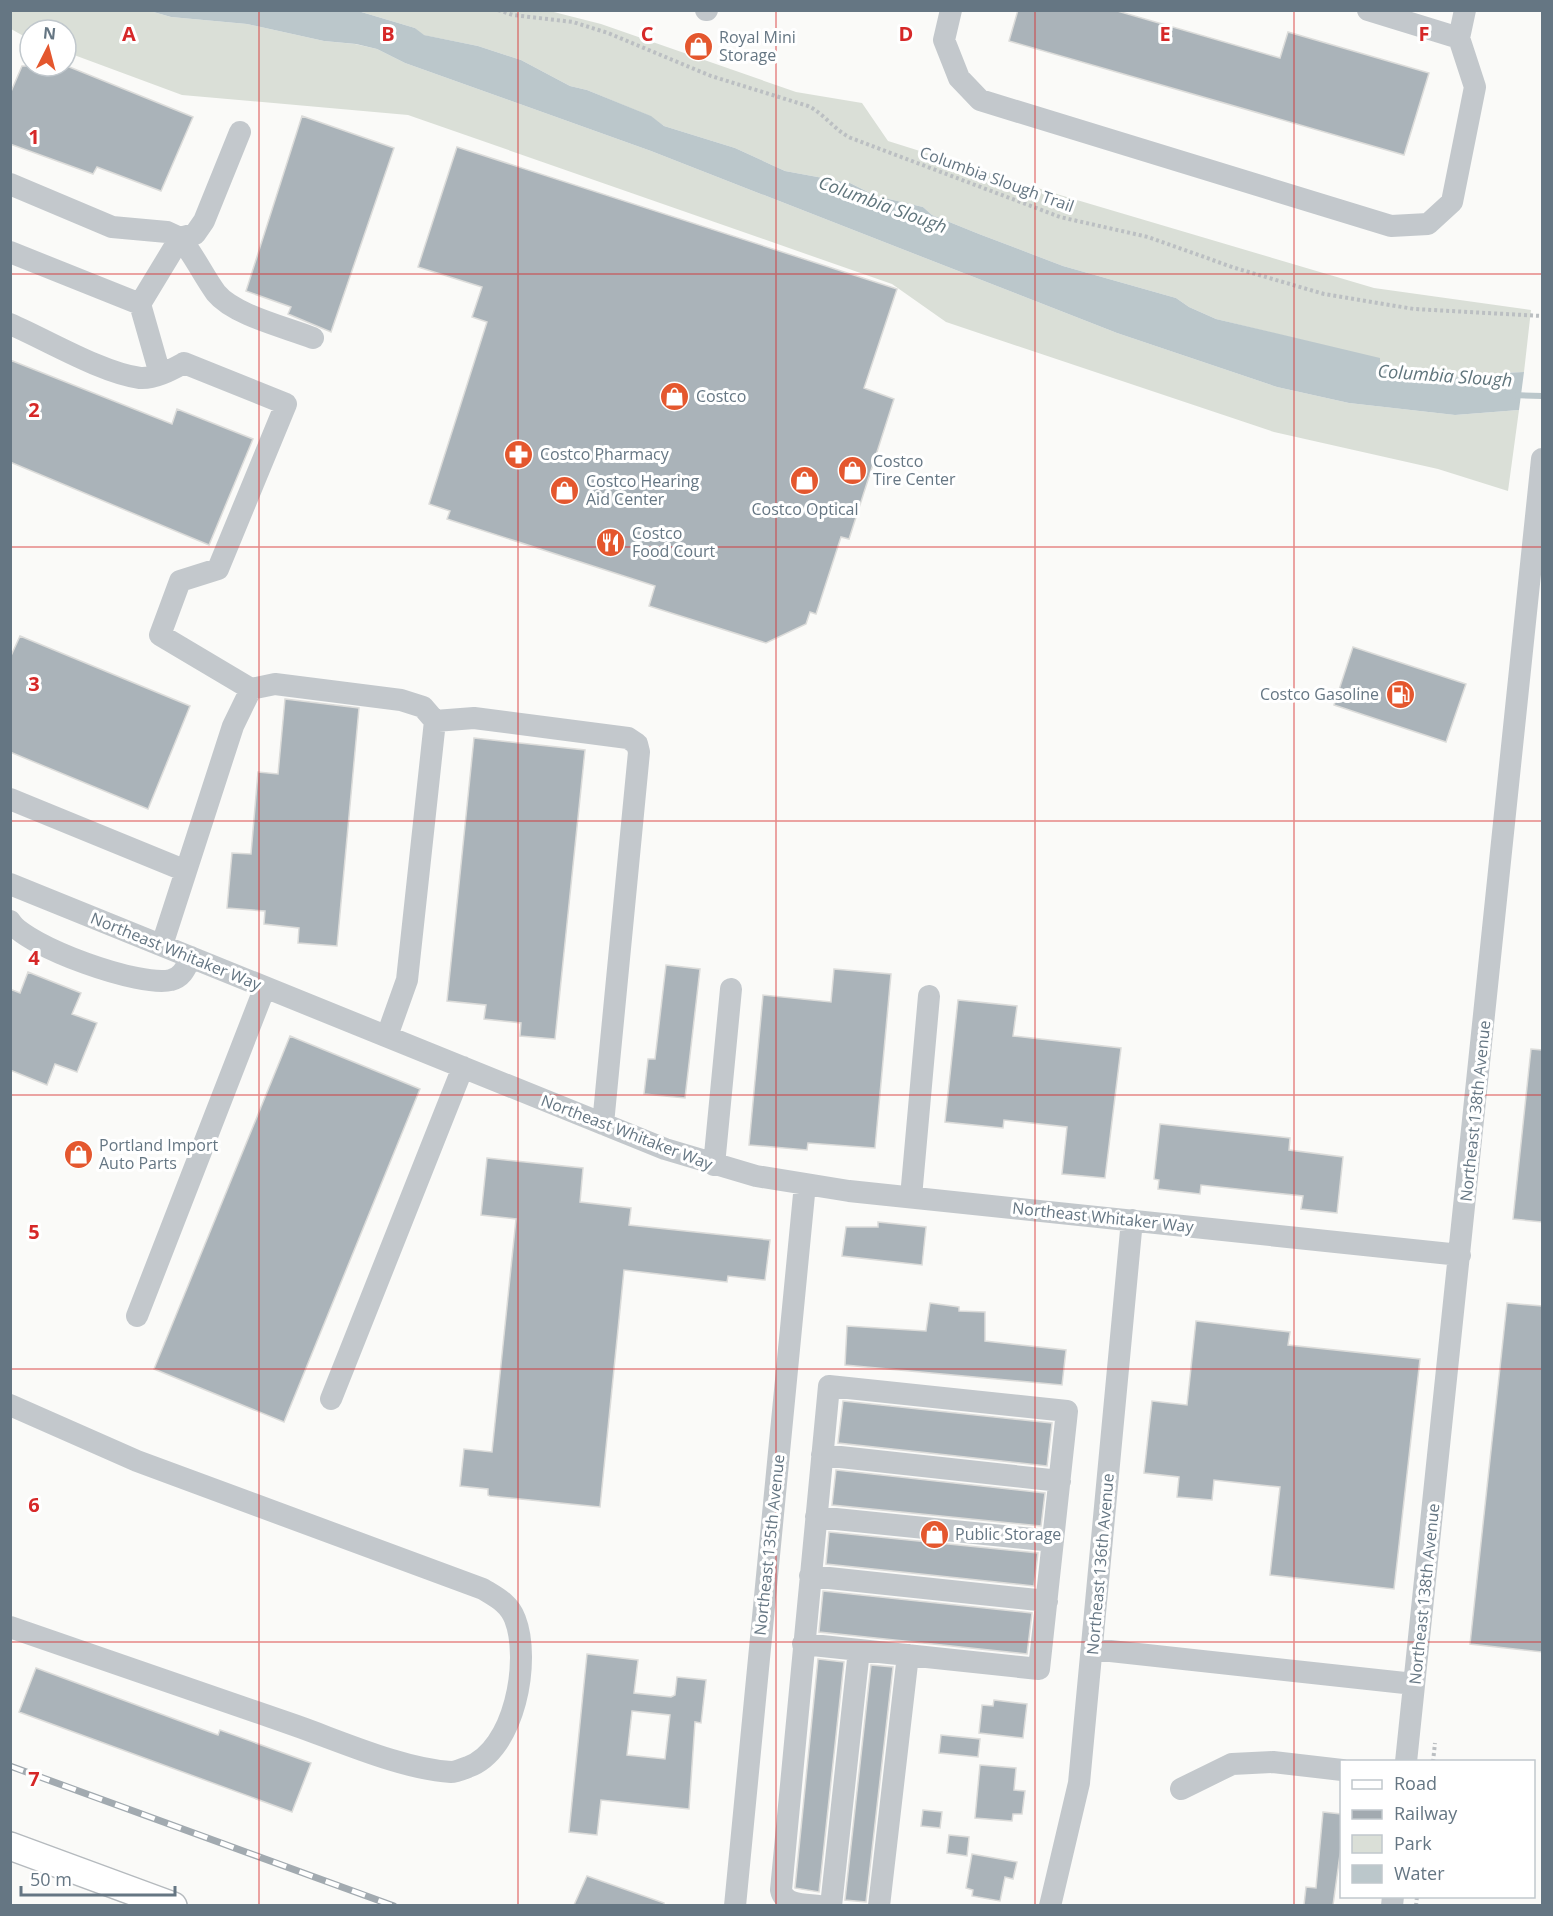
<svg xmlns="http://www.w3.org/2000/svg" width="1553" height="1916" font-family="'Open Sans',sans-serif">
  <rect width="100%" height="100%" fill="#fafaf8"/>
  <path fill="#dadfd7" d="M546 10 601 24 796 92 862 103 888 141 1060 195 1374 288 1531 310 1524 372 1501 373 1482 378 1408 376 1395 372 1380 362V359L1216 319 1189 307 1176 298 1063 266 979 234 932 215 923 207 876 196 850 183 785 171 735 148 664 126 650 116 587 90 570 86 521 60 478 46 423 35 415 28 358 11Z
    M10 11H150L171 17 247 24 324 41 355 44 377 49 405 63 651 151 1117 333 1277 387 1349 403 1455 415 1519 410 1508 491 1438 469 1274 432 946 322 892 284 408 115 182 95 66 52V30H30L29 39 11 29Z"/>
  <path fill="#bbc7cb" d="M358 11 415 28 424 35 478 46 521 60 570 86 587 90 651 116 664 126 735 148 785 171 850 183 876 196 923 207 932 215 979 234 1063 266 1176 298 1189 307 1216 319 1380 358V362L1395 372 1408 376 1482 378 1501 373 1524 372 1519 410 1455 415 1349 403 1277 387 1117 333 651 151 405 63 377 49 356 44 324 41 247 24 171 17 150 11Z"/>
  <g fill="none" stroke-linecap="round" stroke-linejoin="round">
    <path stroke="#bbc7cb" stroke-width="6" d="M1513 395 1542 396"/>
  </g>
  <path fill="#aab3b9" stroke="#dcdcda" stroke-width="1.5" fill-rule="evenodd" d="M1018 10H1114L1280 58 1288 32 1429 73 1404 155 1009 41Z
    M22 66H67L193 117 161 191 97 167 93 174 10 144V94Z
    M302 116 394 148 331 332 288 314 291 307 246 291Z
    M457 147 897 289 864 388 894 399 849 539 841 537 816 614 810 612 806 624 766 643 649 606 655 586 447 519 450 511 429 504 487 322 472 317 482 287 418 267Z
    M10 360 172 424 177 409 253 439 209 545 10 462Z
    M20 636 190 706 148 809 10 752V658Z
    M1353 647 1466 684 1446 742 1334 705Z
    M285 699 359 708 337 946 298 943 299 928 264 924 265 911 227 908 232 853 251 854 258 772 278 774Z
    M474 738 585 750 555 1039 520 1036 521 1023 484 1019 486 1005 447 1001Z
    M666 965 700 969 685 1098 644 1094 648 1059H655Z
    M834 969 891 974 875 1148 808 1143 807 1150 749 1145 763 995 831 1002Z
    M28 972 81 993 72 1014 97 1023 77 1072 55 1064 47 1085 10 1070V989L20 993Z
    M958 1000 1017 1006 1013 1036 1121 1048 1105 1178 1062 1174 1067 1127 1004 1120 1003 1128 945 1122Z
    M290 1036 420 1089 284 1422 154 1369Z
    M1531 1049 1542 1050V1222L1513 1219Z
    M1160 1124 1290 1138 1289 1150 1343 1157 1337 1213 1301 1209 1303 1196 1201 1185 1200 1194 1158 1189 1159 1180 1154 1179Z
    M487 1158 583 1168 580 1202 631 1208 629 1225 770 1240 765 1280 728 1276 727 1282 624 1270 600 1507 490 1496 488 1495V1489L460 1486 464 1449 492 1452 516 1219 481 1215Z
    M878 1222 926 1227 922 1265 842 1256 846 1227H878Z
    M930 1303 959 1307V1311L985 1312V1341L1066 1350 1062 1385 845 1365 847 1326 926 1331Z
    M1507 1303 1542 1306V1652L1470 1644Z
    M1196 1321 1290 1332 1288 1345 1420 1359 1394 1589 1270 1575 1280 1487 1214 1480 1212 1500 1177 1497 1179 1477 1144 1473 1152 1401 1187 1405Z
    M843 1401 1052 1423 1047 1466 838 1443Z
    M836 1470 1045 1493 1041 1526 832 1505Z
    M829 1532 1038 1553 1034 1586 826 1564Z
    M823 1591 1032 1613 1027 1654 819 1632Z
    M587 1654 638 1660 634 1693 671 1697 675 1695 677 1677 706 1680 701 1723 695 1722 689 1809 601 1800 597 1835 569 1832ZM632 1711 670 1715 665 1759 627 1755Z
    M818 1659 844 1662 819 1892 795 1888Z
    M871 1665 893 1667 866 1902 845 1900Z
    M36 1668 218 1735 220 1730 311 1763 292 1812 19 1712Z
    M994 1700 1027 1704 1023 1738 979 1733 982 1705 993 1706Z
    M941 1735 980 1739 978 1757 939 1753Z
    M980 1765 1016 1768 1014 1790 1025 1791 1022 1814H1013L1012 1821 975 1818Z
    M923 1810 942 1812 940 1828 921 1826Z
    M1323 1812 1341 1814V1847L1333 1905H1304L1306 1887 1316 1888Z
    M949 1835 969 1837 967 1856 947 1853Z
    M972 1854 1017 1862 1013 1879 1005 1877 1000 1901 972 1896 973 1890 966 1888Z
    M587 1876 664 1903V1905H574Z"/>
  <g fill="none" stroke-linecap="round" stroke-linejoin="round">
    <defs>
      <path id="major" d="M10 1846 173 1906"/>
    </defs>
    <use href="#major" stroke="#b5babe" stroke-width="30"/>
    <path stroke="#bbbfc2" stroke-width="4" stroke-dasharray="3 3" stroke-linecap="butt" d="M498 10 513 15 573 22 608 33 711 76 808 106C825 114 834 130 851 138L1060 217 1148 237 1235 268 1324 294 1414 309 1542 316
      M1433 1762 1435 1743
      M1416 1906 1417 1896"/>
    <path stroke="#c3c8cc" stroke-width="22" d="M706 10H707
      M951 10 944 40 959 78 980 100 1391 226 1428 224 1452 202 1475 87 1459 38 1368 10
      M1459 38 1465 10
      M240 132 204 221 195 234 180 238C194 255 203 275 216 293 234 315 285 327 313 338
      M10 184 112 227 167 232 180 238 140 304 160 374
      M10 252 140 304
      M10 324C47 340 102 373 140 378 155 379 171 370 184 363L286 404 218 569 180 581 160 635 251 689
      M10 799 186 871
      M10 884 665 1149 756 1176 849 1191 1460 1255
      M10 921C26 947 142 988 171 980 183 977 186 967 191 957
      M162 945 233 726 251 689 275 684 401 700 423 707 435 721
      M387 1036 407 980 435 721 474 718 628 738 637 744 639 752 603 1124
      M714 1165 731 989
      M911 1197 929 996
      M137 1316 265 987
      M331 1399 463 1067
      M10 1405 137 1461 483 1589C496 1597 509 1603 515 1619 531 1660 515 1750 468 1767 463 1769 456 1772 451 1772 402 1769 340 1741 294 1725 200 1693 105 1660 10 1627
      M822 1455 1060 1481
      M816 1517 1053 1541
      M810 1576 1047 1601
      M803 1644 1039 1669 1067 1411 829 1386 781 1890C784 1906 807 1904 820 1906
      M1092 1649 1414 1684
      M1406 1762 1542 459
      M1181 1789 1232 1764 1273 1762 1342 1770
      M735 1906 805 1184
      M831 1906 859 1650
      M879 1906 908 1655
      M1050 1906 1079 1783 1132 1220
      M1392 1906 1393 1896"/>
    <use href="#major" stroke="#fff" stroke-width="27"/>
    <defs>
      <path id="rail" d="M10 1766 394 1906"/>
    </defs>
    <use href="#rail" stroke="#a2aab0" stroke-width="7"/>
    <use href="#rail" stroke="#fff" stroke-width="4.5" stroke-dasharray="14" stroke-linecap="butt"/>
  </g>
  <path fill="none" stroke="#d62828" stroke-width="1.5" stroke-opacity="0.55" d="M259 10V1906M518 10V1906M776 10V1906M1035 10V1906M1294 10V1906M10 274H1542M10 547H1542M10 821H1542M10 1095H1542M10 1369H1542M10 1642H1542"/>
  <defs>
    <symbol id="shop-disc" viewBox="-11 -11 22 22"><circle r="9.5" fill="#e4572e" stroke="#fff"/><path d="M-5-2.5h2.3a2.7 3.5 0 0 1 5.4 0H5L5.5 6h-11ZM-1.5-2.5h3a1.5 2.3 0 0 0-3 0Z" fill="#fff"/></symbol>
    <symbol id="pharmacy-disc" viewBox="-11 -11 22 22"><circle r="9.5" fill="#e4572e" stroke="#fff"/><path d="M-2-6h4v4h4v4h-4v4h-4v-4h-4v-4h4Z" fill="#fff"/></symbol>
    <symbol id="restaurant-disc" viewBox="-11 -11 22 22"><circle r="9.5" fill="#e4572e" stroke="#fff"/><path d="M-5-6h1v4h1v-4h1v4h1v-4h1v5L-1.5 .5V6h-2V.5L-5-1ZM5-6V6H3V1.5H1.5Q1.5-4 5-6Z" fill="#fff"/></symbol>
    <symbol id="fuel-disc" viewBox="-11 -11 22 22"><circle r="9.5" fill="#e4572e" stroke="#fff"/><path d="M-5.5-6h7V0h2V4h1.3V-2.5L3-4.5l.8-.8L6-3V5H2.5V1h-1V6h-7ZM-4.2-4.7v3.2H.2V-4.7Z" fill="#fff"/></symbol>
  </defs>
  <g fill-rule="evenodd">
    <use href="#shop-disc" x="682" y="30" width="33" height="33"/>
    <use href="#shop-disc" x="658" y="380" width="33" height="33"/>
    <use href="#pharmacy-disc" x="502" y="438" width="33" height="33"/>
    <use href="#shop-disc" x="836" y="454" width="33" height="33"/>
    <use href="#shop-disc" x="788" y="464" width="33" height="33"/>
    <use href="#shop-disc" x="548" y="474" width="33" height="33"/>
    <use href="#restaurant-disc" x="594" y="526" width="33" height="33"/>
    <use href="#fuel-disc" x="1384" y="678" width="33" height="33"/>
    <use href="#shop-disc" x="62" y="1138" width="33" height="33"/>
    <use href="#shop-disc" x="918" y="1518" width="33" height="33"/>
  </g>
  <g text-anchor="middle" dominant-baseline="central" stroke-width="6" stroke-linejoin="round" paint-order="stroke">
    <g font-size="16" fill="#657683" stroke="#fff" text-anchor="start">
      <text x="719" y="37">Royal Mini<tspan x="719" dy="18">Storage</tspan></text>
      <text x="696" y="396">Costco</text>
      <text x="540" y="454">Costco Pharmacy</text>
      <text x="873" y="461">Costco<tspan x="873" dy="18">Tire Center</tspan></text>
      <text x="586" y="481">Costco Hearing<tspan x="586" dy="18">Aid Center</tspan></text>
      <text x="805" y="509" text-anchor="middle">Costco Optical</text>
      <text x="632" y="533">Costco<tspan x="632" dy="18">Food Court</tspan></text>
      <text x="1379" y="694" text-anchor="end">Costco Gasoline</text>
      <text x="99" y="1145">Portland Import<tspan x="99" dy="18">Auto Parts</tspan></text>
      <text x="955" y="1534">Public Storage</text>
    </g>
    <g font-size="16" fill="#657683" stroke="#fff">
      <text transform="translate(997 179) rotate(20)">Columbia Slough Trail</text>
      <text transform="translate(176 951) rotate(22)">Northeast Whitaker Way</text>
      <text transform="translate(1475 1111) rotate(-84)">Northeast 138th Avenue</text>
      <text transform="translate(627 1132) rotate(21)">Northeast Whitaker Way</text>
      <text transform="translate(1103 1217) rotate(6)">Northeast Whitaker Way</text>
      <text transform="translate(769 1545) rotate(-84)">Northeast 135th Avenue</text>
      <text transform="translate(1100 1564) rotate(-85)">Northeast 136th Avenue</text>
      <text transform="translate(1424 1594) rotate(-84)">Northeast 138th Avenue</text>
    </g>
    <g font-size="18" font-style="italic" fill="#60757c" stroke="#fff">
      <text transform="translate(883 204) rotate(20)">Columbia Slough</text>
      <text transform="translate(1445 375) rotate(4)">Columbia Slough</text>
    </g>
  </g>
  <g font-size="20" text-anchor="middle" font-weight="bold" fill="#d62828" stroke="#fff" stroke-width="6" stroke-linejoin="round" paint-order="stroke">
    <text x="129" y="41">A</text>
    <text x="388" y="41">B</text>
    <text x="647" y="41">C</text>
    <text x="906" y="41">D</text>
    <text x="1165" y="41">E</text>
    <text x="1424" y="41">F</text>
    <text x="34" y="144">1</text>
    <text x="34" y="417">2</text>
    <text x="34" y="691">3</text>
    <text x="34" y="965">4</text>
    <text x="34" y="1239">5</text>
    <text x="34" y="1512">6</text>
    <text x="34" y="1786">7</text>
  </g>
  <rect width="1553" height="1916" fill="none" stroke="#657683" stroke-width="24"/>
  <rect x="1340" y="1760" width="195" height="138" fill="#ffffff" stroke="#c1c8cd" stroke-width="1.5"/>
  <rect x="1352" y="1780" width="30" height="9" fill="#ffffff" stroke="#c1c8cd" stroke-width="1.5"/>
  <text x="1394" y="1790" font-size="18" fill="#657683">Road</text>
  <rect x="1352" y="1810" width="30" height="9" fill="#a2aab0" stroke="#c1c8cd" stroke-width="1.5"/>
  <text x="1394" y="1820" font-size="18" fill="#657683">Railway</text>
  <rect x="1352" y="1835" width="30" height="18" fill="#dadfd7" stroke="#c1c8cd" stroke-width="1.5"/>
  <text x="1394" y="1850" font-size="18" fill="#657683">Park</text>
  <rect x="1352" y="1865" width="30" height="18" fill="#bbc7cb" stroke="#c1c8cd" stroke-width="1.5"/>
  <text x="1394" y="1880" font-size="18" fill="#657683">Water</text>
  <g transform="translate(48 48) rotate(6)"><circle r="28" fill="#ffffff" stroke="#c1c8cd" stroke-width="1.5"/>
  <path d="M0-4.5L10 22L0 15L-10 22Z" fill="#e4572e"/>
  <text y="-9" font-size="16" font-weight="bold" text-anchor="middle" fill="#657683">N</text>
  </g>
  <path d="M21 1886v9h154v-9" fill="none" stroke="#657683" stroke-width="3"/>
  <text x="30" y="1886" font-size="18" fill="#657683" stroke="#ffffff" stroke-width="4.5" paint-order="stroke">50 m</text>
</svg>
